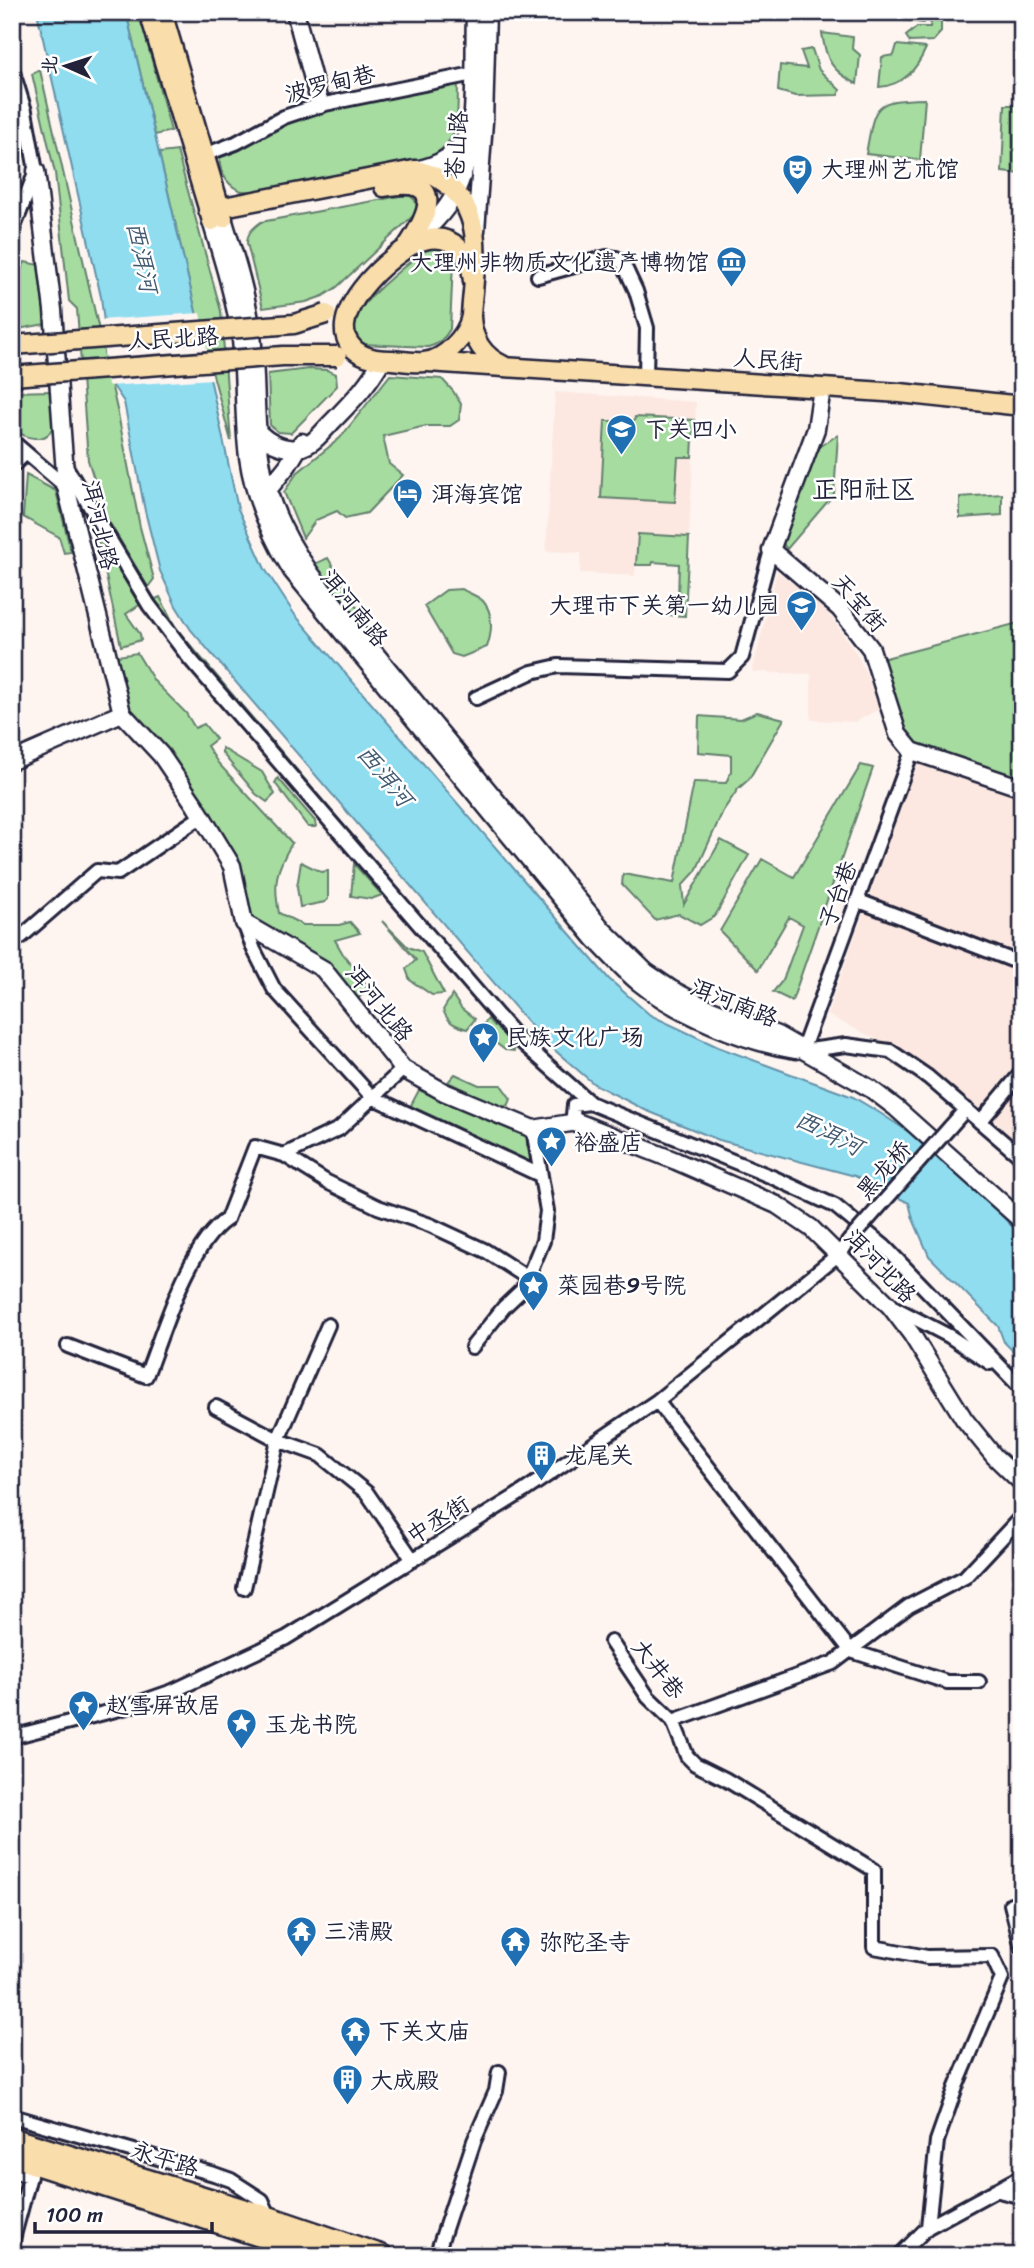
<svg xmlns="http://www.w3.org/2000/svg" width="1034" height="2268" font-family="Sriracha,'LXGW WenKai TC',sans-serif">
  <rect width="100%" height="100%" fill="#fef5f1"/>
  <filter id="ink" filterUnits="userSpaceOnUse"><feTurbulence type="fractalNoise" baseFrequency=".0143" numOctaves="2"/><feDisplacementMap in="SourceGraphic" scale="14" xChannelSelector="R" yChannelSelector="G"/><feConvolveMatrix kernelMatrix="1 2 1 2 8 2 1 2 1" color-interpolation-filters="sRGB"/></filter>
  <g filter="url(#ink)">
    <path fill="#fce8e1" d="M555 392 696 402 689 537 638 534 635 576 580 573 581 553 546 551Z
      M777 571 825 608 858 656 881 708 855 722 811 720V674L752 672Z
      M918 758 1022 797V1149L995 1122 905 1053 827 1015Z"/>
    <path fill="#a6dca0" stroke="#647f6e" stroke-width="2" d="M126 12H139L171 131 155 135Z
      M848 12H933L923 23Z
      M936 12H941V32L933 41 910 42 906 36 917 27H930L932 15Z
      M822 33 853 37 852 48 860 55 857 84C832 71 826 61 822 33Z
      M897 45 926 48C917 69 904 85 879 87L882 57 894 55Z
      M812 49 819 70 840 90 838 95 795 96 778 91 780 65 807 68 801 51Z
      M40 70 118 414 140 527 154 579 148 587 106 517 88 460 77 309 69 301 55 173 32 74Z
      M458 82C457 117 462 141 427 159 397 165 259 199 239 190 225 184 218 168 220 154L278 125 317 110Z
      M925 99 920 160 866 154C875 105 872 100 925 99Z
      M1005 105H1022V174L1002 172Z
      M177 151 221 311 231 441 196 312 159 153Z
      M400 196H410L415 200 417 208 414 215 337 287 323 296 306 302 263 308 247 243C247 233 253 228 261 222Z
      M430 247 445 250 453 262 450 329C445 338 438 345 428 347L361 344C357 340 353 335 353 329 351 306 402 270 419 254Z
      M25 262 38 265 46 324 12 330V289Z
      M309 369 327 370 336 374 337 386 291 433 278 432 270 425 268 374Z
      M390 375 442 379 453 391 461 404 459 420 450 426H426L383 436 389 464 403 475 367 513 345 518 337 511 316 520 303 538 284 492 297 473 340 438Z
      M52 391C53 401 56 415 53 425 48 446 22 438 12 427V392Z
      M635 417 694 420 692 457H678L675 502 601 498 605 421H634Z
      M838 435 834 494 787 549 780 540 815 449Z
      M26 475 56 491 71 552 64 553 59 537 23 517Z
      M1002 494V515L960 518V497Z
      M95 525 141 604 126 614 140 634 141 640 121 646Z
      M638 534 689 537 685 616 669 615V600H678L679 564 653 562 652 565H636Z
      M328 558 359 611 349 618 312 565Z
      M462 589C468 593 478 596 483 601 494 613 492 633 487 647L462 657 452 654 424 606 446 590Z
      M160 597 176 628 192 647 505 1014 503 1015 220 687 151 601Z
      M1022 622V782L915 748 901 732 878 660Z
      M137 653 154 681 186 713 195 728 204 724 216 739 207 746 218 763 292 843C276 870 273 882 279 913L303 925H339L350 922 360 933 335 940 343 954 369 987 355 1002 248 921 242 883 128 709 117 656Z
      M757 712 784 719 749 779 738 789 723 811 696 871 682 886 684 904 721 840 749 855 715 916 700 925 679 914 655 920 622 885 623 874 674 883 694 782 726 783 731 771V755L698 752 699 716 741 719Z
      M222 748 262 772 275 794 267 802 256 794 222 753Z
      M861 765 873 768 792 1001 773 992 783 980 803 925 789 917 758 970 720 931 762 859 794 877Z
      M278 778 315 821 316 827H308L275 783Z
      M301 862 321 872 328 871V899L325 902 300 907 297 887Z
      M354 864 382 895 371 899 351 896Z
      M382 921 408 947 422 952 444 994 432 995 410 980 406 969 416 960Z
      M452 995 462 1009 475 1019 467 1029C454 1025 448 1023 443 1010Z
      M488 1019 515 1046 514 1051 505 1050 479 1030Z
      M455 1074 479 1085H501L511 1099 509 1104 502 1108 448 1082Z
      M419 1090 501 1126 509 1124 528 1133 527 1145 534 1153 532 1165 439 1124 410 1107Z"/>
    <path fill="#90ddf0" stroke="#6492a8" stroke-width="2" d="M37 12H126L196 312 238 509 265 569 295 615 609 979 650 1015 718 1047 853 1097 880 1113 915 1136 941 1162 951 1164 965 1176 1022 1237V1360L1004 1342 998 1326 929 1256 913 1219 909 1203 855 1176 719 1140 645 1110 594 1084 544 1041 191 630 176 606 160 571 145 511 124 402 111 383 101 297Z"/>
    <path fill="#fef5f1" d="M200 313 213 379 108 386 100 320Z"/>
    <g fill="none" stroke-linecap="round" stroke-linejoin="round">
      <defs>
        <path id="street" d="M12 69 25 111 36 171 12 232
          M204 155 236 143 284 117 320 105 473 74
          M538 276 607 257 616 258 623 263 636 291 647 328 646 376
          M12 441 66 487
          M65 465 149 605 190 659 517 1038 590 1103
          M12 466 26 453
          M476 698 532 672 558 666 728 671 742 657 771 550
          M912 751 802 1051 846 1045 890 1051 928 1077 1022 1158
          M859 901 1017 962 1022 967
          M244 923 254 950 274 989 372 1097 540 1175
          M12 932 21 937 97 871 118 873 202 816
          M577 1122 573 1115 574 1105 590 1103 772 1177 835 1206 885 1247 1022 1389
          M980 1122 1022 1072
          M950 1127 966 1109
          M284 1155 327 1182 378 1207 430 1225 486 1251 528 1278
          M891 1306 949 1336 990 1363
          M68 1346 146 1376C163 1333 188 1245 227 1219L255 1147 284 1155 339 1129 403 1069
          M472 1347 504 1307 523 1289 543 1241 547 1211 533 1129
          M657 1401 851 1651 947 1682H979
          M216 1407 278 1440 320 1455 367 1493 413 1560
          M244 1588 278 1440 328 1325
          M611 1642 648 1697 673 1721 687 1756 695 1764 725 1779 874 1870V1947L927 1957 992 1956 1002 1978 956 2087 937 2141 928 2227
          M673 1721 833 1663 909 1606 965 1577 1022 1516
          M12 1737 127 1707 173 1691 286 1638 524 1491 657 1401 839 1254 849 1241
          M1011 1904 1022 1948
          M12 2116 214 2174 231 2180 262 2200 270 2218
          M12 2171 30 2176 12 2243
          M995 2190 1022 2197
          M436 2256 474 2141 496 2091 499 2072
          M899 2256 928 2227 1022 2176"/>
        <path id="secondary" d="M295 12 320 105
          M414 170C439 166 458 155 469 132
          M36 171 53 310 66 487 122 713 161 755 195 805 232 866 244 923 323 969 403 1069 444 1092 533 1129 577 1122 676 1161 777 1205 811 1228 890 1306 912 1335 964 1419 994 1456 1022 1483
          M223 218C234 254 246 290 251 327 257 369 254 412 260 455 267 506 291 548 322 589L603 930 646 972 671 989 701 1005 777 1035 871 1089 896 1108 1022 1221
          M211 221C223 260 235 299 241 340 245 379 243 418 248 457 254 499 270 535 292 571L594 938C608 953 622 968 637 981 677 1014 745 1042 796 1050
          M476 231 484 122 487 12
          M414 241C428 228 443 215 453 197 480 148 473 68 475 12
          M822 388 816 429 771 550 840 609 871 649 898 734 912 751 1022 788
          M255 428C268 445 293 456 312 442 319 437 325 429 331 423 353 400 366 388 382 360
          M264 495 288 465 302 442
          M12 761 122 713"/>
        <path id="primary" d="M149 12 212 221
          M162 12 223 218
          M384 187C446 175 430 213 407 247
          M208 210 414 170C429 172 442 179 453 190 487 223 473 274 471 316 467 336 445 360 424 362 414 363 402 361 392 360 381 360 370 359 361 354 310 325 393 248 424 240 453 232 471 255 473 281
          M471 317C472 340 484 357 504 366
          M428 362 900 393 1022 406"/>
        <path id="highway" d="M12 2139 270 2218 382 2256
          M12 2156 324 2256"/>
      </defs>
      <use href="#street" stroke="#22223b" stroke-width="18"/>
      <use href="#secondary" stroke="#22223b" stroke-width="21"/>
      <use href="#primary" stroke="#22223b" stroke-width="23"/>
      <use href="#highway" stroke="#22223b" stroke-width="26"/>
      <use href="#street" stroke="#fff" stroke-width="12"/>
      <use href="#secondary" stroke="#fff" stroke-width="16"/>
      <use href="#primary" stroke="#f9ddab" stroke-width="18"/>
      <use href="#highway" stroke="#f9ddab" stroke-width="21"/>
      <defs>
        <path id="street-bridge" d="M849 1241 950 1127"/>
        <path id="primary-bridge" d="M12 345 294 324 326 314
          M12 376 283 356H337"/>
      </defs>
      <use href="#street-bridge" stroke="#22223b" stroke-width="18" stroke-linecap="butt"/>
      <use href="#primary-bridge" stroke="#22223b" stroke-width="23" stroke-linecap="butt"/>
      <use href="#street-bridge" stroke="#fff" stroke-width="12"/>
      <use href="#primary-bridge" stroke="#f9ddab" stroke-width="18"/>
    </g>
  </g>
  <defs>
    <symbol id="theatre-pin" viewBox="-11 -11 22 30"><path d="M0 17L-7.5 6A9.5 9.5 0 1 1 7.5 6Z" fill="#1f6fb2" stroke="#fff"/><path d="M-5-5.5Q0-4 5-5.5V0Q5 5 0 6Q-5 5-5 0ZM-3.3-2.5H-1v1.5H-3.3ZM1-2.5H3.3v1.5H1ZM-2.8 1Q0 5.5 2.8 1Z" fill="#fff"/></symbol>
    <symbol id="museum-pin" viewBox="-11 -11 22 30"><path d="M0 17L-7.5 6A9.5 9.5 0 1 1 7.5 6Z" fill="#1f6fb2" stroke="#fff"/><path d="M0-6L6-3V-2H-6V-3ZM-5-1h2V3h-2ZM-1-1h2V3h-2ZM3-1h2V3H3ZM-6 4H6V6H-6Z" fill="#fff"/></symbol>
    <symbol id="school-pin" viewBox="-11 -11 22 30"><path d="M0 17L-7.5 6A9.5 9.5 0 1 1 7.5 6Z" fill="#1f6fb2" stroke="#fff"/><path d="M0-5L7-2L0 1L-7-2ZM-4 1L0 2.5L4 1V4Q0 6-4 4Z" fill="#fff"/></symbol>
    <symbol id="hotel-pin" viewBox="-11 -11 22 30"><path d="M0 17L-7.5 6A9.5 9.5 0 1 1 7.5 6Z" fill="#1f6fb2" stroke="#fff"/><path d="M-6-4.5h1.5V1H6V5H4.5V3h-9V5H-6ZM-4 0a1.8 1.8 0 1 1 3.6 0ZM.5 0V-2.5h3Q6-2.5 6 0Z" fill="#fff"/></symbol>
    <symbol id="sight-pin" viewBox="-11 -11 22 30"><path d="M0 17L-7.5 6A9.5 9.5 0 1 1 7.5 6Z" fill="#1f6fb2" stroke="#fff"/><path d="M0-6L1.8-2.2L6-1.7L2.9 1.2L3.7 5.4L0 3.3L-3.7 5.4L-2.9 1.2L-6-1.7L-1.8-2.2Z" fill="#fff"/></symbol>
    <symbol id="building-pin" viewBox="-11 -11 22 30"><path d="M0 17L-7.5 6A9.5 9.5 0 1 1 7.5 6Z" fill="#1f6fb2" stroke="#fff"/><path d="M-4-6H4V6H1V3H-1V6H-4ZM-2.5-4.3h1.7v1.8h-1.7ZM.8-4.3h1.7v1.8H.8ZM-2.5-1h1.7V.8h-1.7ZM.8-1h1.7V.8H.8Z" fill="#fff"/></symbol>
    <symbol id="temple-pin" viewBox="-11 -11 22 30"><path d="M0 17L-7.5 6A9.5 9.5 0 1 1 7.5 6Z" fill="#1f6fb2" stroke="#fff"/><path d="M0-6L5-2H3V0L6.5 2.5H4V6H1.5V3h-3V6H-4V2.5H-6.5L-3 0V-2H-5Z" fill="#fff"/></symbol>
  </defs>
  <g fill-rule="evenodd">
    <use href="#theatre-pin" x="780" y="152" width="35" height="47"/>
    <use href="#museum-pin" x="714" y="244" width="35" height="47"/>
    <use href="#school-pin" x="604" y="412" width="35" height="47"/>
    <use href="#hotel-pin" x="390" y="476" width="35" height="47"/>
    <use href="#school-pin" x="784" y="588" width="35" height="47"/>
    <use href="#sight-pin" x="466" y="1020" width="35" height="47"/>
    <use href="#sight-pin" x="534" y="1124" width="35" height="47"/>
    <use href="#sight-pin" x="516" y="1268" width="35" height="47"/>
    <use href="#building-pin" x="524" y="1438" width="35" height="47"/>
    <use href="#sight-pin" x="66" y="1688" width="35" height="47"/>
    <use href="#sight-pin" x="224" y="1706" width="35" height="47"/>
    <use href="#temple-pin" x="284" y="1914" width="35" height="47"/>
    <use href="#temple-pin" x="498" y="1924" width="35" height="47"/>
    <use href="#temple-pin" x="338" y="2014" width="35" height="47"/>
    <use href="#building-pin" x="330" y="2062" width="35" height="47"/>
  </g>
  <g text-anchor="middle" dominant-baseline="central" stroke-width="5" stroke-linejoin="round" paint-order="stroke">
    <g font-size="23" fill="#22223b" stroke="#fff">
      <text transform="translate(330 84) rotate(-14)">波罗甸巷</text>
      <text transform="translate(457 145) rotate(-86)">苍山路</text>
      <text transform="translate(173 339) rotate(-4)">人民北路</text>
      <text transform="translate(768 360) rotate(4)">人民街</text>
      <text transform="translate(100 525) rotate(77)">洱河北路</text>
      <text transform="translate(859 603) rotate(49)">天宝街</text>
      <text transform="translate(354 608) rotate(51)">洱河南路</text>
      <text transform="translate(838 894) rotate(-70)">子台巷</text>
      <text transform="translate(379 1003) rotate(51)">洱河北路</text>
      <text transform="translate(734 1003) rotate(22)">洱河南路</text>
      <text transform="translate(884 1170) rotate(-49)">黑龙桥</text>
      <text transform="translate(880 1266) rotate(46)">洱河北路</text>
      <text transform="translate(438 1520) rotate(-32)">中丞街</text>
      <text transform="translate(658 1669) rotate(52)">大井巷</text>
      <text transform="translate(165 2159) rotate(17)">永平路</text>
    </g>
    <g font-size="23" fill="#22223b" stroke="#fff" text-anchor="start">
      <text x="821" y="169">大理州艺术馆</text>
      <text x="709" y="262" text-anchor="end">大理州非物质文化遗产博物馆</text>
      <text x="645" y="429">下关四小</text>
      <text x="431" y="494">洱海宾馆</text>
      <text x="779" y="605" text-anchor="end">大理市下关第一幼儿园</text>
      <text x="506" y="1037">民族文化广场</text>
      <text x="574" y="1142">裕盛店</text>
      <text x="557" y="1285">菜园巷9号院</text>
      <text x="564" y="1455">龙尾关</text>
      <text x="106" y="1705">赵雪屏故居</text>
      <text x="265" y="1724">玉龙书院</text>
      <text x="324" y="1931">三清殿</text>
      <text x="539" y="1942">弥陀圣寺</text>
      <text x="378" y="2031">下关文庙</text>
      <text x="370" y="2080">大成殿</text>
    </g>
    <g font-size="24" font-style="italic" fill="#435a71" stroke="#fff">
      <text transform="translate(142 257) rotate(78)">西洱河</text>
      <text transform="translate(385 776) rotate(50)">西洱河</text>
      <text transform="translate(829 1133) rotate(26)">西洱河</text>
    </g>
    <g font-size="26" fill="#22223b" stroke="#fff">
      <text x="864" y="489">正阳社区</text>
    </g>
  </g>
  <rect width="1034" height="2268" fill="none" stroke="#fff" stroke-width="42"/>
  <rect x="21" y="21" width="992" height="2226" fill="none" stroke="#22223b" stroke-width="2.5" filter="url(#ink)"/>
  <g transform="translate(66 66) rotate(273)" stroke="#ffffff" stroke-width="5" paint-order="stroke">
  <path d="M0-5L12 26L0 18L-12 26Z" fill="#22223b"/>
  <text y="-10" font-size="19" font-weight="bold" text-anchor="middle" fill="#22223b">北</text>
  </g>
  <path d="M35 2222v10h177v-10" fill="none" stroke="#22223b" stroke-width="3.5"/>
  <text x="46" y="2222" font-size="21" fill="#22223b" stroke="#ffffff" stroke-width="5" paint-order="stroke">100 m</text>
</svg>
